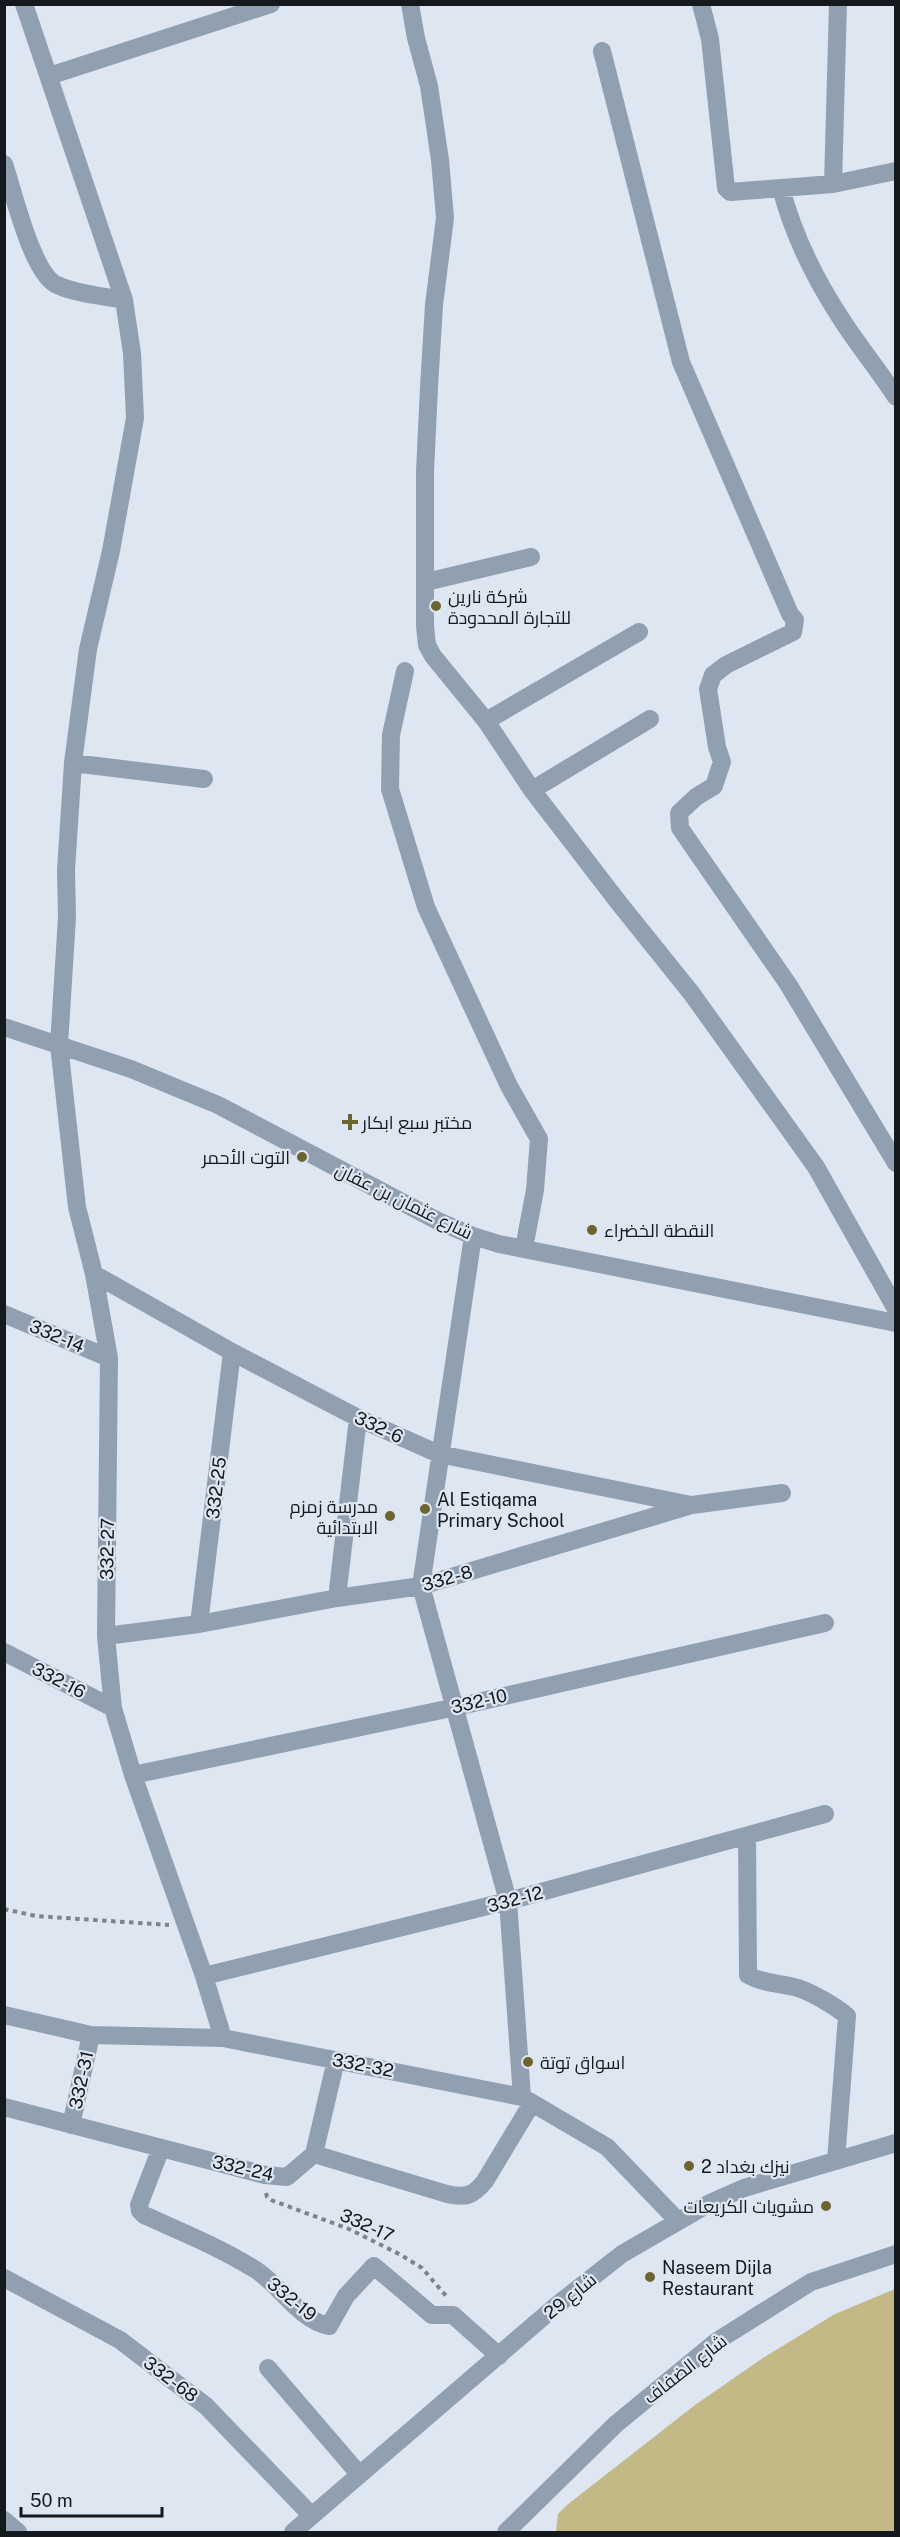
<svg xmlns="http://www.w3.org/2000/svg" width="900" height="2537" font-family="'Public Sans',Cairo,sans-serif">
  <rect width="100%" height="100%" fill="#dde6f1"/>
  <path fill="#c2b987" d="M895 2289V2532H556L558 2514 567 2505 695 2405 763 2358 835 2314Z"/>
  <g fill="none" stroke-linecap="round" stroke-linejoin="round">
    <path stroke="#7d838b" stroke-width="4" stroke-dasharray="4.5 4.5" stroke-linecap="butt" d="M4 1909 36 1916 169 1925
      M266 2193 267 2197 271 2200 349 2229 401 2255 422 2268 447 2297"/>
    <path stroke="#91a0b1" stroke-width="18" d="M24 4 124 300 132 353 135 418 111 551 88 649 73 763 66 870 67 917 59 1045 77 1207 94 1274 109 1358 106 1636 113 1708 133 1775 204 1976 223 2038
      M410 4 416 38 429 86 440 160 445 218 434 305 429 387 425 472V626L427 645 433 656 486 721 532 790 619 903 692 994 816 1167 896 1309
      M701 4 710 39 726 188 730 192 833 184
      M838 4 833 184 896 171
      M602 51 681 362 790 614 795 620 793 632 726 665 713 675 708 689 717 747 722 762 714 786 696 797 679 813 680 828 788 984 896 1163
      M49 76 271 4
      M4 164C13 190 32 274 57 285 77 294 103 296 124 300
      M781 188C793 234 814 277 840 317 857 344 878 369 896 397
      M426 582 531 557
      M405 671 391 735 390 789 426 907 509 1086 539 1139 535 1190 524 1248
      M486 721 639 632
      M73 763 204 779
      M532 790 650 719
      M4 1027 131 1069 218 1105 438 1221 473 1236 499 1244 896 1323
      M473 1236 421 1586 508 1901 522 2097
      M94 1274 232 1352 358 1418 439 1454 691 1505
      M4 1314 109 1358
      M337 1598 358 1418
      M199 1624 232 1352
      M106 1636 199 1624 337 1598 421 1586 692 1505 782 1493
      M4 1652 113 1708
      M133 1775 456 1707 825 1623
      M747 1836 748 1975C764 1984 781 1983 798 1988 813 1993 835 2006 847 2016L836 2161
      M204 1976 508 1901 825 1814
      M4 2015 91 2035 223 2038 522 2097 607 2147 678 2221
      M4 2107 265 2175 287 2177 314 2154 447 2194C466 2198 473 2196 485 2181L532 2103
      M71 2125 91 2035
      M161 2148 139 2205 140 2211 144 2215C182 2232 221 2248 256 2270 281 2286 299 2320 329 2326L346 2296 374 2266 432 2315H453L499 2356
      M314 2154 336 2060
      M4 2278 120 2340 206 2406 311 2515
      M268 2368 359 2474
      M4 2520 18 2532
      M293 2532 557 2305 622 2254 710 2203 744 2188 896 2143
      M506 2532 616 2424 717 2341 811 2282 896 2254"/>
  </g>
  <g fill="#6d6430" stroke="#dde6f1" stroke-width="2">
    <circle cx="436" cy="606" r="6"/>
    <path d="M347 1113h6v6h6v6h-6v6h-6v-6h-6v-6h6z"/>
    <circle cx="302" cy="1157" r="6"/>
    <circle cx="592" cy="1230" r="6"/>
    <circle cx="425" cy="1509" r="6"/>
    <circle cx="390" cy="1516" r="6"/>
    <circle cx="528" cy="2062" r="6"/>
    <circle cx="689" cy="2166" r="6"/>
    <circle cx="826" cy="2206" r="6"/>
    <circle cx="650" cy="2277" r="6"/>
  </g>
  <g text-anchor="middle" dominant-baseline="central" stroke-width="4.5" stroke-linejoin="round" paint-order="stroke">
    <g font-size="18" fill="#15181c" stroke="#dde6f1" text-anchor="start">
      <text x="448" y="596">شركة نارين<tspan x="448" dy="21">للتجارة المحدودة</tspan></text>
      <text x="362" y="1122">مختبر سبع ابكار</text>
      <text x="290" y="1157" text-anchor="end">التوت الأحمر</text>
      <text x="604" y="1230">النقطة الخضراء</text>
      <text x="437" y="1499">Al Estiqama<tspan x="437" dy="21">Primary School</tspan></text>
      <text x="378" y="1506" text-anchor="end">مدرسة زمزم<tspan x="378" dy="21">الابتدائية</tspan></text>
      <text x="540" y="2062">اسواق توتة</text>
      <text x="701" y="2166">نيزك بغداد 2</text>
      <text x="814" y="2206" text-anchor="end">مشويات الكريعات</text>
      <text x="662" y="2267">Naseem Dijla<tspan x="662" dy="21">Restaurant</tspan></text>
    </g>
    <g font-size="18" fill="#15181c" stroke="#dde6f1">
      <text transform="translate(404 1201) rotate(26)">شارع عثمان بن عفان</text>
      <text transform="translate(57 1336) rotate(23)">332-14</text>
      <text transform="translate(379 1427) rotate(25)">332-6</text>
      <text transform="translate(216 1488) rotate(-83)">332-25</text>
      <text transform="translate(107 1549) rotate(-89)">332-27</text>
      <text transform="translate(447 1578) rotate(-16)">332-8</text>
      <text transform="translate(59 1680) rotate(27)">332-16</text>
      <text transform="translate(479 1701) rotate(-13)">332-10</text>
      <text transform="translate(515 1899) rotate(-15)">332-12</text>
      <text transform="translate(363 2065) rotate(11)">332-32</text>
      <text transform="translate(81 2080) rotate(-78)">332-31</text>
      <text transform="translate(243 2168) rotate(13)">332-24</text>
      <text transform="translate(367 2225) rotate(24)">332-17</text>
      <text transform="translate(570 2296) rotate(-39)">شارع 29</text>
      <text transform="translate(292 2299) rotate(39)">332-19</text>
      <text transform="translate(685 2369) rotate(-38)">شارع الضفاف</text>
      <text transform="translate(171 2379) rotate(37)">332-68</text>
    </g>
  </g>
  <rect width="900" height="2537" fill="none" stroke="#15181c" stroke-width="12"/>
  <path d="M21 2507v9h141v-9" fill="none" stroke="#15181c" stroke-width="3"/>
  <text x="30" y="2507" font-size="18" fill="#15181c" stroke="#dde6f1" stroke-width="4.5" paint-order="stroke">50 m</text>
</svg>
